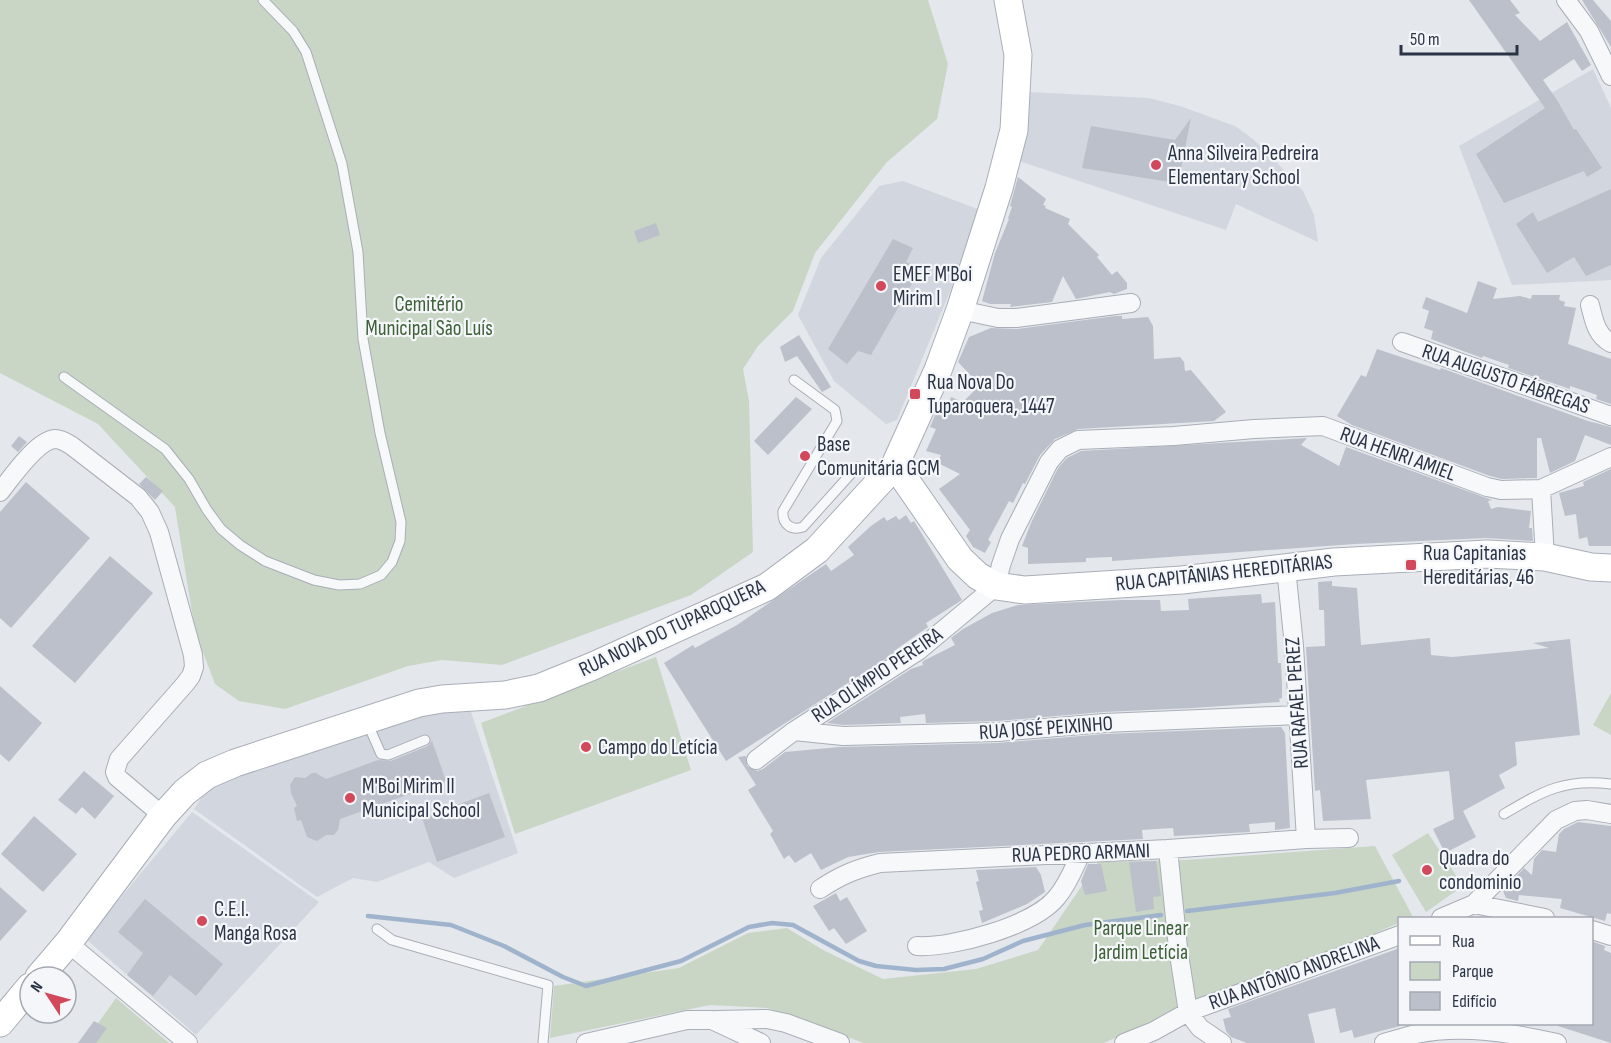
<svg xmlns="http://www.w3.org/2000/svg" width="1611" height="1043" font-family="'Sofia Sans Condensed',sans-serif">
  <rect width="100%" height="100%" fill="#e4e7ec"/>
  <path fill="#d2d6de" d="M1593 69 1611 108V280L1512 285 1459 146Z
    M1029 92 1149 98 1180 106 1235 126 1253 139 1270 155 1303 191 1314 215 1318 242 1236 204 1226 230 1019 161Z
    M903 181 983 211 897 420 886 424 834 381 798 315 821 258 879 186Z
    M451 706 470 709 518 853 454 878 429 862 377 882 353 878 317 897 194 809 208 787Z
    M192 812 319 902 196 1035 86 939Z"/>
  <path fill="#c9d6c5" d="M0 0H928L948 64 937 119 886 163 815 253 793 311 758 346 743 369 749 401 753 552 691 595 502 665 442 660 408 666 285 709 239 701 215 684 195 631 175 507 98 424 0 373Z
    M656 657 691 770 515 834 481 723Z
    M1611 693V735L1593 725Z
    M1428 833 1463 886 1426 912 1392 855Z
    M1375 846 1413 917 1400 918 1399 923 1286 970 1208 995 1104 1043H864L767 1008 710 1005 550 1038 554 986 679 968 748 933 787 928 823 950 883 979 976 969 1038 950 1098 862 1186 860Z
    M116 998 169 1043H84Z"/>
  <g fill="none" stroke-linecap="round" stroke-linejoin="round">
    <path stroke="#9fb4cc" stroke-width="4.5" d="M1187 911 1335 893 1399 881
      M368 916 451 925 504 946 563 977 586 986 681 961 749 927 772 923 793 925 859 961 876 966 916 970 944 969 983 959 1023 941 1085 925 1161 915"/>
  </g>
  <path fill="#bbc0ca" d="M1469 0H1510L1520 13 1515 15 1540 41 1567 22 1591 65 1582 71 1574 59 1543 80 1557 100 1574 130 1576 129 1602 168 1587 177 1584 171 1504 203 1476 154 1545 108Z
    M1582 0H1593L1611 21V47Z
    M1191 118 1180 173 1172 171 1170 182 1082 168 1091 126 1175 140Z
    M1018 177 1046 199 1043 205 1046 206 1045 208 1070 219 1068 224 1099 255 1097 257 1112 275 1117 271 1127 283V289L1114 294 1110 292 1076 299 1063 276 1052 302 1010 307 1011 304H990L982 301 995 253 1009 219 1008 218 1012 207 1010 206Z
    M1611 189V265L1586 276 1574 257 1547 273 1516 224 1533 212 1538 222Z
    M656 223 660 235 638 243 634 231Z
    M893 239 913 248 906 262 921 268 871 355 858 351 847 364 828 349Z
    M1478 281 1497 288 1493 299 1520 296 1531 299 1532 295H1560L1559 300 1565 302 1564 306 1576 308 1568 344 1611 359V404L1596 399 1597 395 1570 386V389L1508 368 1509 365 1483 356 1482 358 1431 339 1433 331 1424 328 1429 311 1422 308 1426 297 1467 313Z
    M1115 316H1122V319L1148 317 1153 326 1154 359 1180 357 1184 362 1185 371 1191 370 1226 412 1214 421 1078 429 1055 439 1040 455 1025 484 1023 483 1013 503 1009 501 988 540 991 542 985 553 973 547 966 536 970 530 939 489 960 474 938 463 941 455 926 451 936 429 930 427 940 404 948 407 951 397 963 402 980 385 958 362 969 337 991 328 1017 329Z
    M799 335 831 387 822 392 797 356 785 362 780 347Z
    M1377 349 1440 370 1441 368 1588 421 1611 427V445L1585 435 1575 461 1550 473 1541 438H1537V478L1502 479 1490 476 1352 425 1337 416 1361 375 1366 377Z
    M796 397 812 409 768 455 754 441Z
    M19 436 27 442 18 452 11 446Z
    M1307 438 1301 445 1339 466 1346 447 1492 500 1488 501 1491 509 1498 507 1531 511 1529 528H1532L1533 541 1486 538 1355 544 1112 561V557L1086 558V562L1028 564V548L1022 546 1031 523 1058 468 1067 458 1081 451Z
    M1611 469V546H1589L1587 537 1579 539 1576 514 1565 516 1559 493 1584 486 1583 482Z
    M146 477 163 491 155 500 139 484Z
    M26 482 90 538 11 628 0 618V512Z
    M906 515 911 523 914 521 962 600 926 623 928 627 894 651 895 653 726 761 664 663 693 645 695 648 737 625 826 564 831 571 854 555 848 547 871 526 884 517 887 521 896 516 899 520Z
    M110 556 153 593 75 683 32 646Z
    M1332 581V586L1357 588 1361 645 1430 638 1431 655 1452 657 1549 648 1533 643 1570 639 1580 735 1515 742 1517 765 1499 775 1505 788 1463 811 1476 837 1445 853 1433 829 1454 819 1449 771 1366 780 1371 819 1323 821 1320 790 1315 791 1306 647 1325 646 1324 610H1319V608L1318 582Z
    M1261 594 1262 603 1275 602 1278 663H1281L1282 684V698L1279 699 1280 702 1193 708 1103 712 997 721 926 723 925 714 900 717 901 723 843 725 827 723 911 669 923 665 922 662 925 660 955 645 951 638 963 629 992 613 1018 605 1122 600H1160L1161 611 1189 610 1188 599Z
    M0 686 42 723 9 762 0 754Z
    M1281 727 1285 733 1290 828 1275 830V822L1249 824 1250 832 1174 836 1173 828 1156 829 1142 830 1143 839 879 852 848 857 821 870 811 853 795 863 789 855 784 859 770 834 773 831 748 790 756 785 738 757 746 756 747 766 757 771 763 769 785 752 840 747 998 743 1105 734Z
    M432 741 446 781 340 819 338 830 334 835H326L317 841 307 837 301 820 297 821 294 808 297 806 291 793 290 785 295 777 305 778 312 773H316L326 779 378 760 391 761 428 746Z
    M84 771 114 796 95 819 82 807 76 814 58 800Z
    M489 793 505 837 437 862 422 818Z
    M34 816 77 854 43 892 1 854Z
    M1578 822 1611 826V914L1607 913 1605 921 1560 908 1562 899 1519 895 1518 901 1506 898 1503 891 1524 868 1532 875 1534 859 1542 850 1556 852 1559 834 1564 829Z
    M1156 861 1161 896 1153 897 1154 909 1136 912 1129 862Z
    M1088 864H1101L1107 891 1085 895 1081 881Z
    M1036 867 1041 875 1045 892 1027 904 982 923 979 911 983 910 976 882 979 881 976 870Z
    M0 887 27 911 0 941Z
    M836 893 840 901 847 897 867 931 846 944 834 928 829 931 813 906Z
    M145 899 223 964 196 996 170 975 153 996 127 975 143 953 118 932Z
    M1594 942 1605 946 1604 950 1611 953V1043L1558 1026V1023H1592V946Z
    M1400 948V1026L1354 1038 1352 1030 1340 1033 1335 1008 1308 1014 1315 1043H1247L1231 1037 1226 1031 1223 1019 1231 1017 1228 1009Z
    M94 1021 107 1028 96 1043H78Z"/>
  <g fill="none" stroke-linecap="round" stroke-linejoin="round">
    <defs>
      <path id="lane" d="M64 377 165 449 189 479 207 510 221 529 240 545 265 561 314 580 339 585 360 584 381 575 392 562 400 541 401 522 380 433 363 339 358 252 342 164 306 52 293 31 263 0
        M794 380 835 410 837 421 783 511C782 524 791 531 803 527L857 467 863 468 881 478
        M367 722 381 754 388 755 425 740
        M1504 814C1543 791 1565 778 1611 784
        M377 929 392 940 548 985 543 1043"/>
      <path id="street" d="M1566 0 1589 31 1611 76
        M1590 305C1594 320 1596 335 1611 343
        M960 310 998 318H1016L1131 303
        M1402 342 1611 416
        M0 492C11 478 37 440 55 439 62 439 67 443 72 446L138 497 150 512 159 532 193 655 194 667 191 676 185 684 119 759 115 772 117 777 163 816
        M1545 557 1541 489 1611 457
        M1286 568 1294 646 1306 839
        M794 731 843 736 998 732 1104 723 1298 715
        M756 760 794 731 918 651 996 586 1001 565 1010 539 1049 462 1060 449 1078 440 1174 436 1254 429 1323 426 1487 487 1501 490 1541 489
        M1168 849 1178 948 1188 1012 1200 1028 1222 1043
        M820 889C841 875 856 869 880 863L1168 849 1306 839 1349 838
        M1474 904 1545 918
        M1441 918 1474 904 1556 820 1575 811 1587 810 1611 814
        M1592 930 1611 936
        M68 943 188 1043
        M917 946C952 948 1034 926 1057 897 1068 884 1074 868 1081 853
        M717 1020 767 1019 786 1023 840 1043
        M586 1043 687 1020H712L761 1043
        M1124 1043 1154 1031 1188 1012 1400 935
        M1384 1043C1395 1040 1405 1037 1416 1034 1462 1024 1512 1033 1557 1043"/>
      <path id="secondary" d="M895 465 960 559 978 576 996 586 1025 590 1182 580 1334 562 1487 554 1545 557 1591 567 1611 568
        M39 977 68 943 163 816 185 792 207 775 235 763 419 703 442 699 505 695 539 688 593 666 767 587 817 550 895 465 938 370 960 310 999 188 1014 130 1018 55 1008 0
        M0 1023 30 987"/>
    </defs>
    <use href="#lane" stroke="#a9aeb7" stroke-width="11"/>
    <use href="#street" stroke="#a9aeb7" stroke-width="20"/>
    <use href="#secondary" stroke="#a9aeb7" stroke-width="29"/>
    <use href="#lane" stroke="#f7f8fa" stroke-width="9"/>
    <use href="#street" stroke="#f7f8fa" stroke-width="18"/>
    <use href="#secondary" stroke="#fff" stroke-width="27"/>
  </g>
  <g fill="#d1495b" stroke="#f4f6f9" stroke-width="2">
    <circle cx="1156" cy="165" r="6"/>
    <circle cx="881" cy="286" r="6"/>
    <rect x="909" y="388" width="12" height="12" rx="3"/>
    <circle cx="805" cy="456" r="6"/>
    <rect x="1405" y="559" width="12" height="12" rx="3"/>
    <circle cx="586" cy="747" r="6"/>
    <circle cx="350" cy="798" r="6"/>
    <circle cx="1427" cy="870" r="6"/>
    <circle cx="202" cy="921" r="6"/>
  </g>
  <g text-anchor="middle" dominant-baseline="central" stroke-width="4.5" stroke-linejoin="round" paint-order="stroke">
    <g font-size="21" fill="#2b3445" stroke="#f4f6f9" text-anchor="start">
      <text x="1168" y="153">Anna Silveira Pedreira<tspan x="1168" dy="24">Elementary School</tspan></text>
      <text x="893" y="274">EMEF M'Boi<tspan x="893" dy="24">Mirim I</tspan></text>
      <text x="927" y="382">Rua Nova Do<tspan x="927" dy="24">Tuparoquera, 1447</tspan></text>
      <text x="817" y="444">Base<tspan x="817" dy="24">Comunitária GCM</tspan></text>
      <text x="1423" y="553">Rua Capitanias<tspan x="1423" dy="24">Hereditárias, 46</tspan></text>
      <text x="598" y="747">Campo do Letícia</text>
      <text x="362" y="786">M'Boi Mirim II<tspan x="362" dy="24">Municipal School</tspan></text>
      <text x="1439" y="858">Quadra do<tspan x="1439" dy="24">condominio</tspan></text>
      <text x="214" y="909">C.E.I.<tspan x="214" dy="24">Manga Rosa</tspan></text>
    </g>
    <g font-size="21" fill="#3f6138" stroke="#f4f6f9">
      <text x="429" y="304">Cemitério<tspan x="429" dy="24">Municipal São Luís</tspan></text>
      <text x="1141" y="928">Parque Linear<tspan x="1141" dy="24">Jardim Letícia</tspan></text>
    </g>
    <g font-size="21" fill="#2b3445" stroke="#f4f6f9">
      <text transform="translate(1506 379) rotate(19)">RUA AUGUSTO FÁBREGAS</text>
      <text transform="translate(1398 454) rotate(20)">RUA HENRI AMIEL</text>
      <text transform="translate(1224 573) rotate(-6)">RUA CAPITÂNIAS HEREDITÁRIAS</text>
      <text transform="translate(672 628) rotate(-25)">RUA NOVA DO TUPAROQUERA</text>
      <text transform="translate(877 675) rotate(-34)">RUA OLÍMPIO PEREIRA</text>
      <text transform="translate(1297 703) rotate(-94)">RUA RAFAEL PEREZ</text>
      <text transform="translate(1046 728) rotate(-4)">RUA JOSÉ PEIXINHO</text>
      <text transform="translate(1081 853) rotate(-2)">RUA PEDRO ARMANI</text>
      <text transform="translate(1294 973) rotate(-20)">RUA ANTÔNIO ANDRELINA</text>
    </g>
  </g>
  <rect x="1398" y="917" width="195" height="108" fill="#f4f6f9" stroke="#a4a8b1" stroke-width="1.5"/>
  <rect x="1410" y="936" width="30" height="9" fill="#ffffff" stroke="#a4a8b1" stroke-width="1.5"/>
  <text x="1452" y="947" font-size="18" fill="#2b3445">Rua</text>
  <rect x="1410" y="962" width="30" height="18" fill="#c9d6c5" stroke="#a4a8b1" stroke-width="1.5"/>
  <text x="1452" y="977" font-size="18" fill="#2b3445">Parque</text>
  <rect x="1410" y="992" width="30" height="18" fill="#bbc0ca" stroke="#a4a8b1" stroke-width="1.5"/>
  <text x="1452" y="1007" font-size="18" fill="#2b3445">Edifício</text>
  <g transform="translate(48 995) rotate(306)"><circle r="28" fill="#f4f6f9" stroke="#a4a8b1" stroke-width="1.5"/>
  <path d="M0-4.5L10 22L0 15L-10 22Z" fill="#d1495b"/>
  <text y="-9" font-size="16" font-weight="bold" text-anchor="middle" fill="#2b3445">N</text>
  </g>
  <path d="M1401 45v9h116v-9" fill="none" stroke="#2b3445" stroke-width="3"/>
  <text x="1410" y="45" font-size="18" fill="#2b3445" stroke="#f4f6f9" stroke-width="4.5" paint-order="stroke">50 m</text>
</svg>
